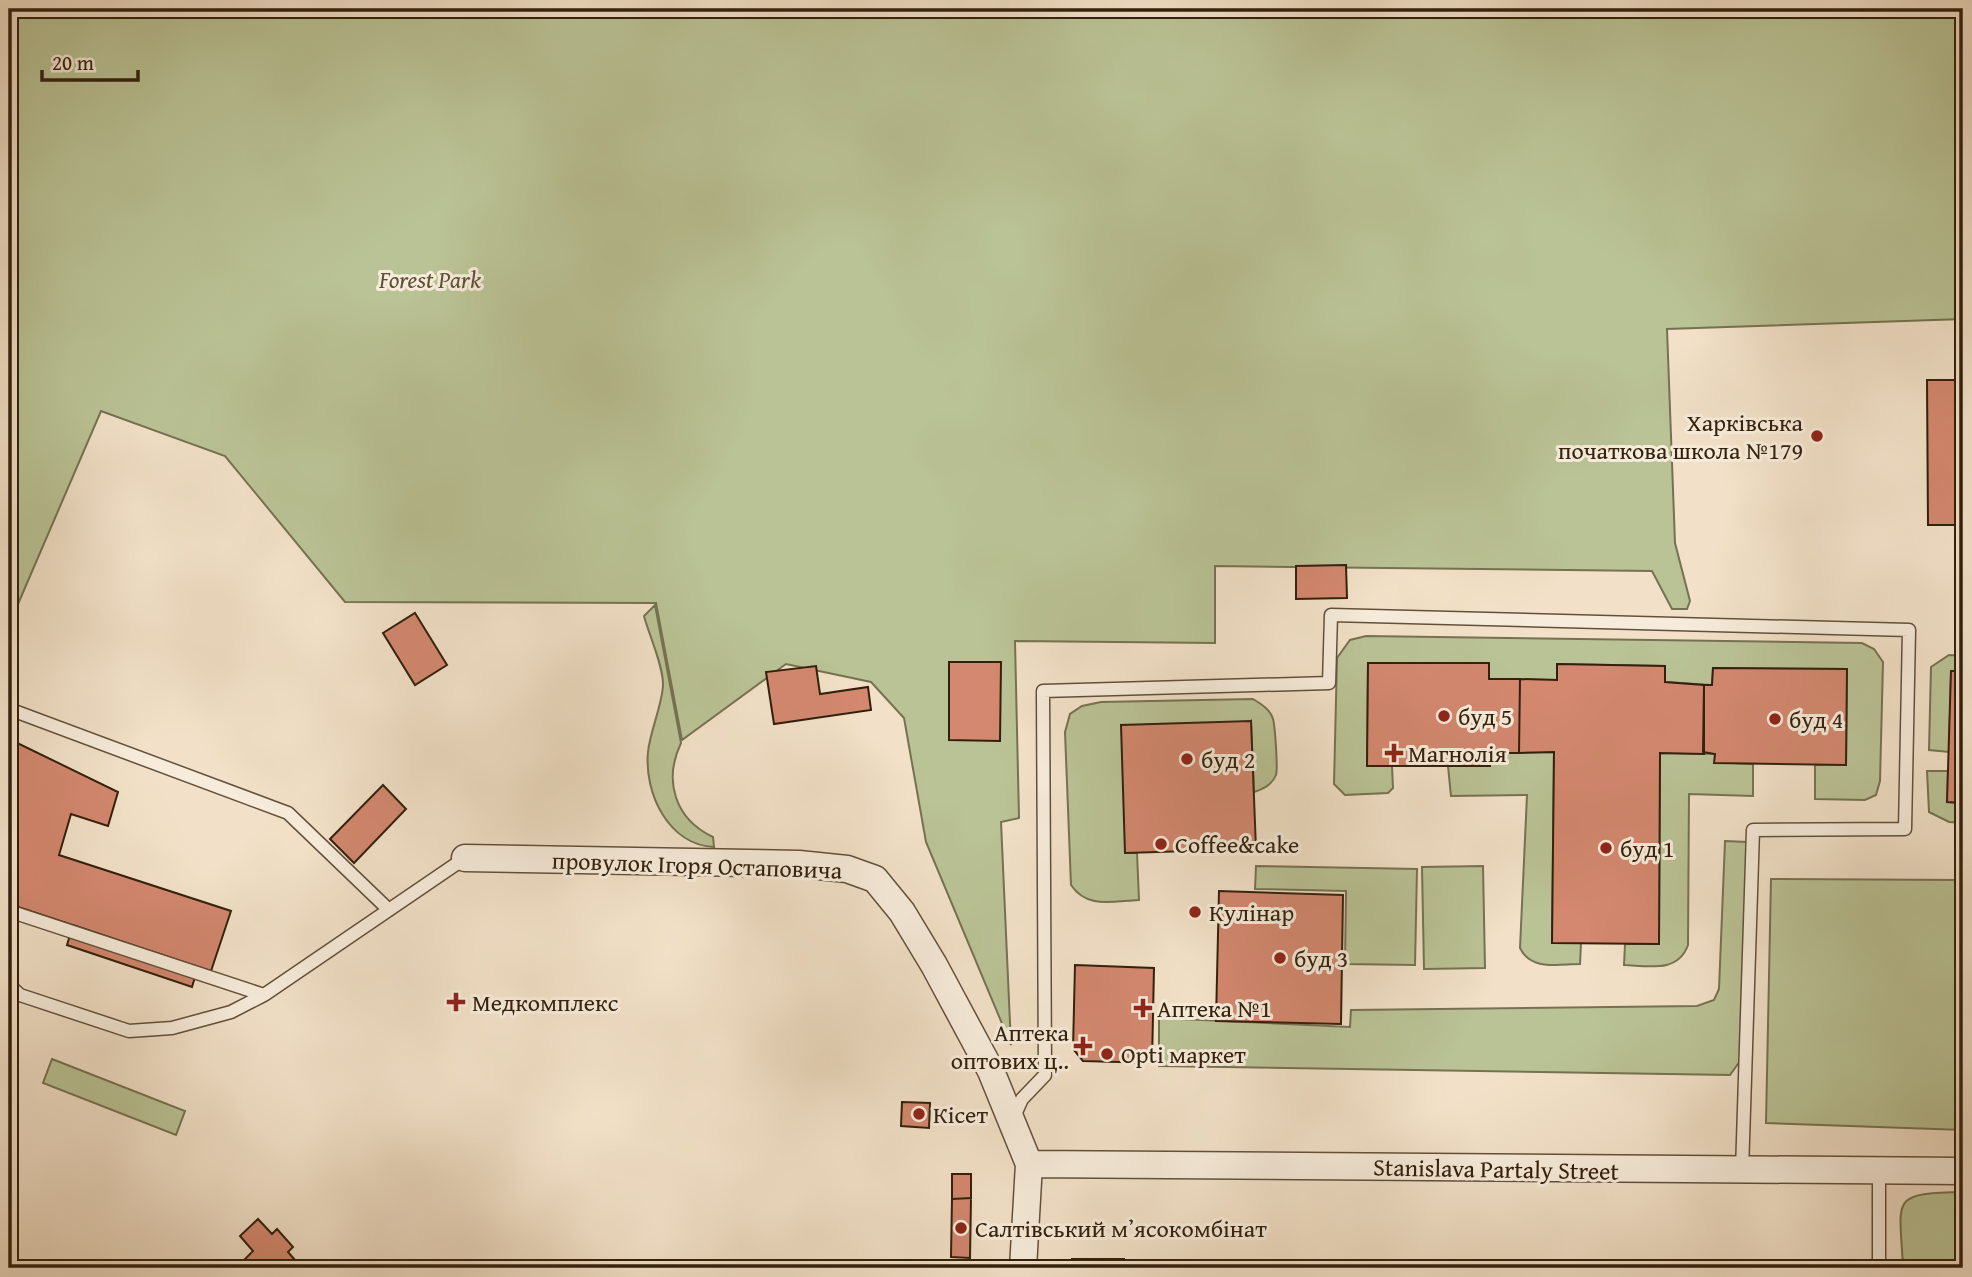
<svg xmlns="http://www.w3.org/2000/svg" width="1972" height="1277" font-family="'Gentium Book Plus',serif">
  <rect width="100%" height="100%" fill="#f2e1c8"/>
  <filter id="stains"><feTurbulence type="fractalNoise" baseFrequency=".00286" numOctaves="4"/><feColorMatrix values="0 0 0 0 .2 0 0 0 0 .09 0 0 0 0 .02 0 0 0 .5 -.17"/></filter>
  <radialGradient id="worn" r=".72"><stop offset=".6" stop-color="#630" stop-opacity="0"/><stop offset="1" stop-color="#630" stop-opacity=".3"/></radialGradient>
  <path fill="#bac396" stroke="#767251" stroke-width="2" d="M9 9H1963V319L1667 329 1675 543 1690 601 1687 609H1672L1652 571 1215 566V643L1015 641 1019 818 1001 822 1011 1045 926 842 904 718 871 682 786 664 682 740 656 603 345 602 225 456 101 411 9 625Z
    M655 605 681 743C663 781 675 819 713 837L714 847C669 845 644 794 648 752 650 731 663 703 663 684 663 665 649 635 644 616Z
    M1366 636 1862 643 1874 649 1883 662 1880 781 1876 795 1865 800 1815 799V765L1846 764 1847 669 1713 668 1712 685 1665 682V666L1557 664V680L1489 679 1488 663H1368L1367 765 1392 766 1393 788 1388 793 1345 795 1334 784 1337 658 1350 640Z
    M1949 655 1963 656V671L1951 672 1949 752 1929 750 1931 667Z
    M1253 699C1261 704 1270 709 1273 719 1275 726 1278 769 1276 775 1272 785 1263 789 1254 792L1251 721 1126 853H1137L1139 900C1112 901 1087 909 1071 885L1065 732 1070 714 1082 706 1101 702Z
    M1554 752 1552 942 1581 943 1580 964C1558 964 1531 971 1520 948L1527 795 1451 796 1448 766H1490V753Z
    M1660 753 1715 754V762L1753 764V796L1689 794 1688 945C1678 973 1649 966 1624 965L1625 944H1659Z
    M1927 771H1948L1947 802 1963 803V823L1949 822 1929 812Z
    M1725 841 1747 842 1740 1061 1730 1075 1159 1066V1018L1350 1027 1351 1010 1697 1006 1714 1000 1719 989Z
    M1256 866 1417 869 1415 965 1345 964 1346 891 1255 889Z
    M1483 866 1485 968 1424 969 1422 867Z
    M1771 879 1963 880V1130L1766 1123Z
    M52 1059 185 1111 176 1135 43 1083Z
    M1963 1192V1268H1903C1900 1199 1888 1193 1963 1192Z"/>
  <path fill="#d3886f" stroke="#32200c" stroke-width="2" d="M1927 380H1963V525H1928Z
    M1346 565 1347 598 1296 599V566Z
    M415 613 447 665 415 685 383 633Z
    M949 662H1001L1000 741 949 740Z
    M1368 663H1489V679H1520L1519 753H1490V766H1367Z
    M1557 664 1665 666V682L1704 685V754L1660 753 1659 944 1552 943 1554 752 1519 753 1520 679 1557 680Z
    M816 666 820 694 868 687 871 710 774 724 766 672Z
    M1713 668 1847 669 1846 765 1714 763 1715 754 1703 752 1704 685H1712Z
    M1951 671H1963V803L1947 802Z
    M1251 721 1256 849 1125 853 1121 725Z
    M9 739 118 792 108 826 71 814 59 855 231 911 211 971 9 904Z
    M383 785 406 809 354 863 330 839Z
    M1219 891 1343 895 1341 1024 1216 1021Z
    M73 925 198 967 192 987 67 945Z
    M1075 965 1154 968 1152 1063 1083 1061 1073 1049Z
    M902 1102 930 1103 929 1128 901 1126Z
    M952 1174H971V1198L952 1199Z
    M971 1198 970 1258 951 1257 952 1199Z
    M258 1219 272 1234 277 1229 293 1247 288 1252 302 1268H253L245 1259 253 1251 240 1236Z
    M1072 1259H1124V1268H1072Z
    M1389 1260 1449 1261V1268H1389Z
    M1145 1263H1197V1268H1145Z"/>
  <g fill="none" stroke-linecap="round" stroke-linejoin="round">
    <defs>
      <path id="lane" d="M9 709 288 813 389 910
        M9 923 12 912 264 995
        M9 985 20 995 129 1031 172 1028 231 1012 264 995 465 858
        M1013 1119 1022 1099 1045 1075 1043 691 1329 683 1331 615 1909 630 1905 829 1753 830 1742 1171
        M1879 1268V1172"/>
      <path id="street" d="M465 858 799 864 847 869 875 879 902 912 934 965 991 1071 1029 1164 1023 1268
        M1029 1164 1963 1171"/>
    </defs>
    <use href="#lane" stroke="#62503b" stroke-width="15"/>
    <use href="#street" stroke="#62503b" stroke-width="29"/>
    <use href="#lane" stroke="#f7ecdb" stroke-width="12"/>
    <use href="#street" stroke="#f7ecdb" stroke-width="26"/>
  </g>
  <g fill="#8f2418" stroke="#f7ecdb" stroke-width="2.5">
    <circle cx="1817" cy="436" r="7"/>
    <circle cx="1444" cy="716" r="7"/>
    <circle cx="1775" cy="719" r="7"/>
    <path d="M1390.5 742.5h7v7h7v7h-7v7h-7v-7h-7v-7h7z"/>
    <circle cx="1187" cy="759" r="7"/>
    <circle cx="1161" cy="844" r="7"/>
    <circle cx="1606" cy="848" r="7"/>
    <circle cx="1195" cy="912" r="7"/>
    <circle cx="1280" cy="958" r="7"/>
    <path d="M452.5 991.5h7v7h7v7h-7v7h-7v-7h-7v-7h7z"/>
    <path d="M1139.5 997.5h7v7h7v7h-7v7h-7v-7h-7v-7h7z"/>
    <path d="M1079.5 1035.5h7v7h7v7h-7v7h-7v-7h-7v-7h7z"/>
    <circle cx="1107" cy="1054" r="7"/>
    <circle cx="919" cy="1114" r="7"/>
    <circle cx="961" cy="1228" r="7"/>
  </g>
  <g text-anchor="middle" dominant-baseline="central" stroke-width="6" stroke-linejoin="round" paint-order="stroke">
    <g font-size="24" font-style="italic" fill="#5b5135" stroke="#f7ecdb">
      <text x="430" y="279">Forest Park</text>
    </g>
    <g font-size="24" fill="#32200c" stroke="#f7ecdb" text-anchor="start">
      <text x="1803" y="422" text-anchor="end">Харківська<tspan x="1803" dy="28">початкова школа №179</tspan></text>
      <text x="1458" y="716">буд 5</text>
      <text x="1789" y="719">буд 4</text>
      <text x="1408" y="753">Магнолія</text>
      <text x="1201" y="759">буд 2</text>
      <text x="1175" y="844">Coffee&amp;cake</text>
      <text x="1620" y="848">буд 1</text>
      <text x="1209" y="912">Кулінар</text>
      <text x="1294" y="958">буд 3</text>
      <text x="472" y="1002">Медкомплекс</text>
      <text x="1157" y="1008">Аптека №1</text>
      <text x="1069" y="1032" text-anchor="end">Аптека<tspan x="1069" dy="28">оптових ц‥</tspan></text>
      <text x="1121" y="1054">Opti маркет</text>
      <text x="933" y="1114">Кісет</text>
      <text x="975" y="1228">Салтівський мʼясокомбінат</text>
    </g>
    <g font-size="24" fill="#32200c" stroke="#f7ecdb">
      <text transform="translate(697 865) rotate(2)">провулок Ігоря Остаповича</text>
      <text transform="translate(1496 1169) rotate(1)">Stanislava Partaly Street</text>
    </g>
  </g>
  <rect width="1972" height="1277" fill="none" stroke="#f2e1c8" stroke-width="35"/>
  <rect x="10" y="10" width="1951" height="1256" fill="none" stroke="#32200c" stroke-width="3.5"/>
  <rect x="18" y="18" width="1937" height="1242" fill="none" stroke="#32200c" stroke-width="2"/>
  <path d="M42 70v10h96v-10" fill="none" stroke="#32200c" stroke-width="3.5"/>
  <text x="52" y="70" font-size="21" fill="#32200c" stroke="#f7ecdb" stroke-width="5" paint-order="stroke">20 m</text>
  <rect width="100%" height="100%" filter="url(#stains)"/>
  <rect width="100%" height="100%" fill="url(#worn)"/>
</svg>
